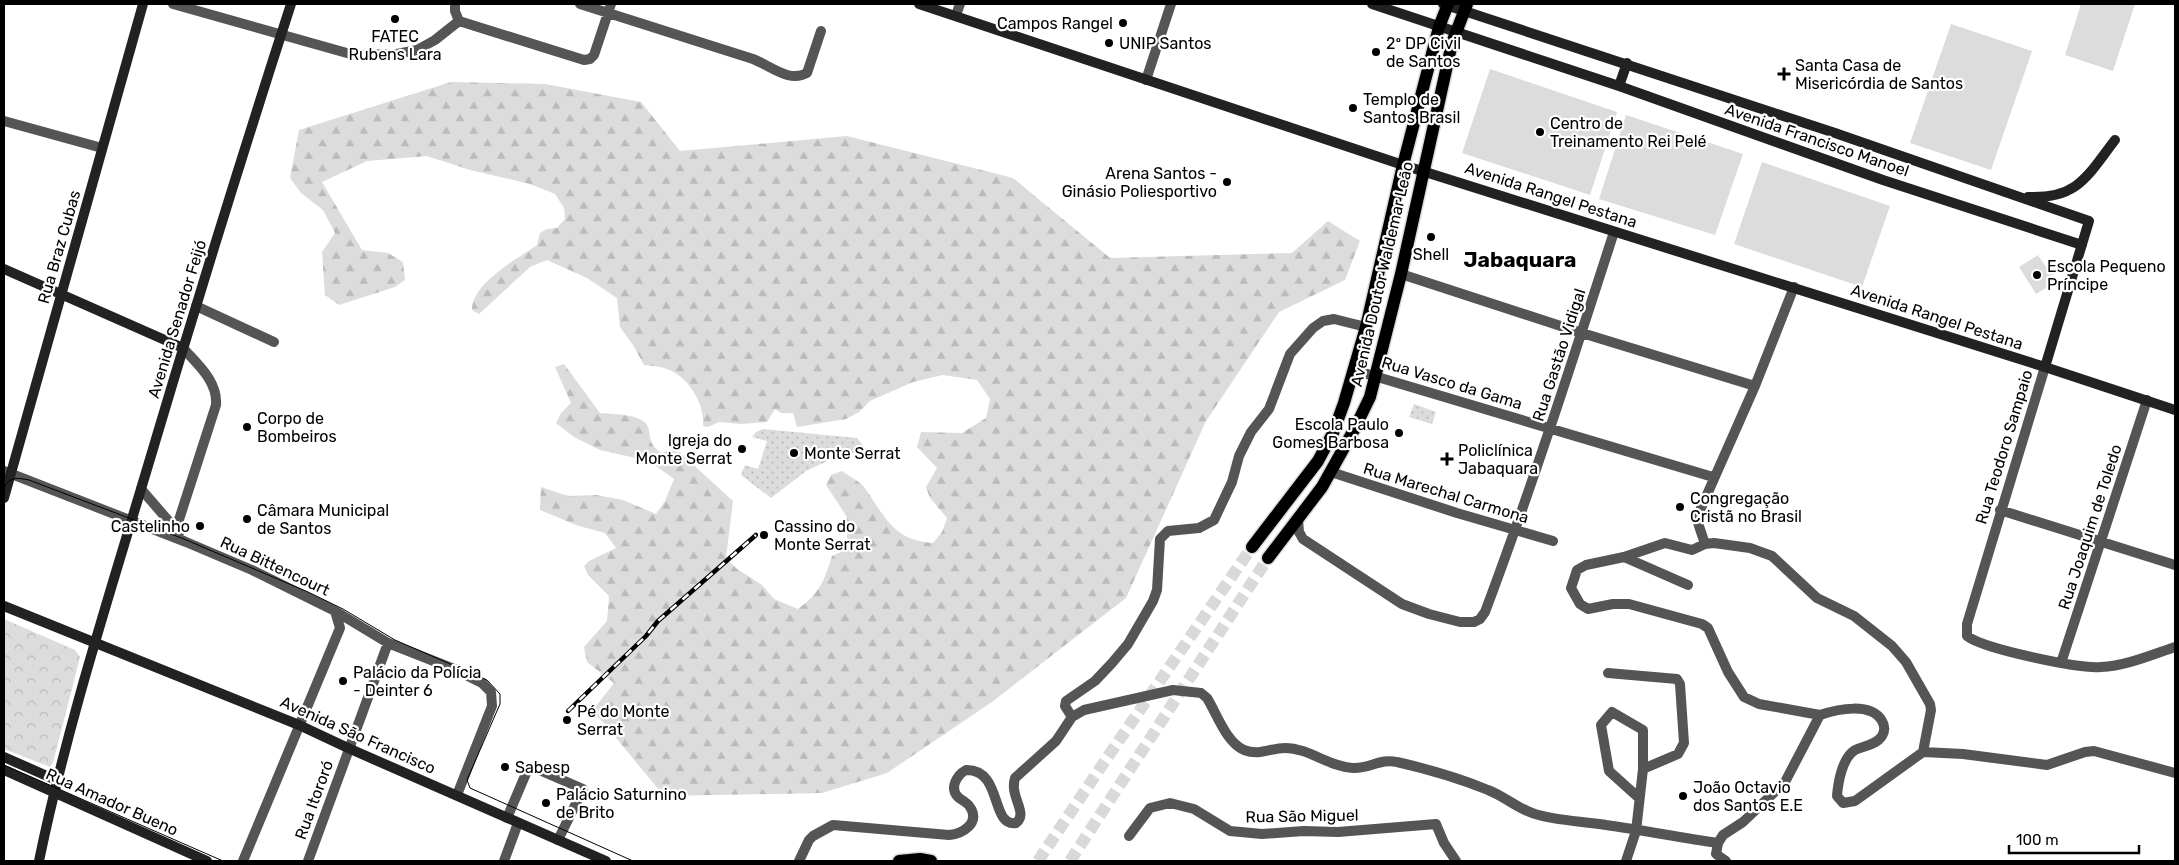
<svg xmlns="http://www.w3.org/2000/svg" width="2179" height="865" font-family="Rubik,sans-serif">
  <defs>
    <pattern id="grass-dots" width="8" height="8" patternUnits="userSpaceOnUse" patternTransform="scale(1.25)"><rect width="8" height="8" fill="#dcdcdc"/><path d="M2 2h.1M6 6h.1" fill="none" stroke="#bbb" stroke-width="1.8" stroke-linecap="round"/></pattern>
    <pattern id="forest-firs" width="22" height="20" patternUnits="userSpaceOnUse" patternTransform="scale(1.25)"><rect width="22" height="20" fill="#dcdcdc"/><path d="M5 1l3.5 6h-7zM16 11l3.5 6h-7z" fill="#bbb"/></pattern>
    <pattern id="park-crowns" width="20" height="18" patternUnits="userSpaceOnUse" patternTransform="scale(1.25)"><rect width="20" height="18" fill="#dcdcdc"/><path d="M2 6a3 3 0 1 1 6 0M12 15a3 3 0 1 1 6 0" fill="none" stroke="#bbb"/></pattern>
  </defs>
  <rect width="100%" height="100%" fill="#fff"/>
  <path fill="url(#grass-dots)" d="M1414 404 1436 412 1432 424 1409 417Z
    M763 429 857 438 866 449 832 459 806 471 771 498 741 475 745 465 758 469 767 441 752 437 756 432Z"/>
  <path fill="url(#forest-firs)" d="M451 82 545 84 641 102 680 151 847 136 1013 178 1110 258 1292 253 1328 221 1360 241 1345 280 1279 312 1206 421 1126 598 992 702 887 773 822 793 664 796 593 710 614 683 587 662 584 647 607 621 609 596 588 575 584 566 589 561 616 548 605 533 576 525 540 510 541 487 568 496 596 495 623 500 656 514 665 501 674 479 649 461 600 450 574 437 556 423 561 413 571 403 555 367 564 364 600 413C611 414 634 414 643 421 655 429 643 442 662 453L675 448 733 501 726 558 737 569 762 585 774 599 798 609C820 593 824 581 832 556L847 549V517L826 485 831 475 842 471C849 476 859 481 864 487 885 516 892 540 933 543L942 532 947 518 930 498 926 487 937 468 917 447 921 432 962 433 986 418 990 399 977 380 943 375 913 382 870 401 859 412 846 419 797 427 793 413H781L775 409 767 422 741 424 719 422 708 427 703 426C705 404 689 377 667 369 660 366 651 366 644 365L633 345 620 327 617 298 587 278 547 260 530 267 479 314 472 310C472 283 517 259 537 245L540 233 547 229 557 228 565 219 564 208 555 194 530 184 470 170 427 156 367 161 322 182 362 250 388 253 403 262 405 280 395 287 339 305 325 295 322 252 335 233 323 210 301 193 290 178 299 130Z"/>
  <path fill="url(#park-crowns)" d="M4 619 75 650 80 657 53 763 50 767 4 749Z"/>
  <path fill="#dcdcdc" d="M2081 4H2135L2113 71 2065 55Z
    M1951 24 2032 51 1991 170 1910 143Z
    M1490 69 1617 112 1590 195 1462 153Z
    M1626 115 1743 154 1715 235 1599 199Z
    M1762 162 1890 206 1862 287 1734 244Z
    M2038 255 2056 282 2036 294 2019 267Z"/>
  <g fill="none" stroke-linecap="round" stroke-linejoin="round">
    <path stroke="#d9d9d9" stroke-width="12" stroke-dasharray="12 6" stroke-linecap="butt" d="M1038 861 1111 752 1252 547
      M1070 861 1268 558"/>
    <defs>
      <path id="primary" d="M1252 547 1318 461 1333 433 1344 403 1366 327 1403 165 1439 27 1448 4
        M1268 558 1322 487 1355 428 1370 397 1401 274 1452 43 1467 4
        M899 861 920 859 931 861"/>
    </defs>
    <use href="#primary" stroke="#dbdbdb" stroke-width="15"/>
    <path stroke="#555" stroke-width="10" d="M173 4 354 55 397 54 417 50 435 40 459 21 584 60 590 59 594 55 611 4
      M455 4V11L459 21
      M580 4 753 59C771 66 789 83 807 73L821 31
      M956 15 960 4
      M1146 80 1171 4
      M4 121 102 148
      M1401 274 1582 333 1755 386
      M196 306 274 342
      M2045 367 1967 624V636C1984 649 2079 669 2101 667 2126 666 2151 655 2175 647
      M1354 370 1713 477
      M4 471 186 542 252 570 335 611 388 643 454 669 482 683 491 692 492 706 457 795
      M1331 472 1457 513 1553 541
      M141 489 179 533
      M2000 510 2175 565
      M1298 520 1299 532 1303 539 1402 604 1429 614 1460 622H1474L1480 619 1485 612C1532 487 1573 359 1614 232
      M176 529 216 405C218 381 197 364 183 348
      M1705 544 1698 523V515L1755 386 1794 287
      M1624 557 1688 585
      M2061 663 2147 400
      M1608 673 1677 679 1680 684 1684 743 1678 754 1643 769
      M1072 717 1065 706 1066 701 1095 681 1112 663 1128 644 1153 601 1157 590 1160 539 1168 531 1199 528 1214 520 1232 482 1239 456 1251 432 1269 409 1290 354 1313 328 1323 321 1334 319 1366 327
      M1923 752 1963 754 2047 765 2085 752 2094 751 2175 773
      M507 818 527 771 532 768 537 769 583 789 558 840
      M1129 836 1150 808 1170 803 1194 809 1230 831 1262 834 1304 831 1338 832 1436 824 1444 843 1456 861
      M1718 843 1716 854 1726 861
      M243 861 340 628 335 611
      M308 861 388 643
      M504 861 518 823
      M799 861 809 840 813 836 833 825 949 835C962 834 981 823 970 807 967 802 961 800 958 797 949 788 957 775 966 770 1003 769 990 827 1016 823 1029 813 1009 797 1015 778L1056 741 1072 717 1084 710 1173 690 1201 693 1207 698C1217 714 1226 742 1244 750 1260 756 1270 748 1285 748 1309 748 1329 767 1353 768 1369 769 1381 758 1397 762 1428 769 1459 778 1488 790 1504 796 1518 809 1535 814 1557 821 1583 821 1606 825 1643 830 1681 838 1718 843L1723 835 1743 822 1785 782 1820 715C1838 709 1871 702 1882 721 1885 726 1885 731 1882 736 1876 745 1864 746 1855 750 1842 758 1838 783 1837 796L1843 803 1855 801 1923 752 1931 710 1930 704 1906 662 1892 646 1854 616 1817 598 1772 556 1750 548 1714 543 1705 544 1692 550 1665 543 1624 557 1586 565 1577 570 1571 588 1580 604 1588 609 1613 604H1629L1702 624 1708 628 1728 672 1744 697 1759 704 1820 715
      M1626 861 1636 831 1643 769V730L1612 712 1601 725 1609 771 1639 798"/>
    <path stroke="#222" stroke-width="10" d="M919 4 1403 165 2045 367 2175 410
      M1372 4 1619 86 1883 180 2082 245
      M1443 4 1835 133 2089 221 2045 367
      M1619 86 1627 63
      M2028 197C2078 199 2087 176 2115 140
      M4 269 183 348
      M4 498 143 4
      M4 606 299 725 348 748 606 861
      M4 757 56 780
      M4 770 207 861
      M39 861C65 735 104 612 141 489 189 327 239 165 291 4"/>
    <use href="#primary" stroke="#000" stroke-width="12"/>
    <path stroke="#000" stroke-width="1" d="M4 488C9 476 18 478 29 480L184 539 308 592 343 609 395 640 487 680 500 694V704L467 780 470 788 633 861
      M4 765 223 861"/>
    <defs>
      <path id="rail" d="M568 711 646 636 658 621 756 535"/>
    </defs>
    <use href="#rail" stroke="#000" stroke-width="4.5"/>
    <use href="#rail" stroke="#fff" stroke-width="2.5" stroke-dasharray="8" stroke-linecap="butt"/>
  </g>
  <g fill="#000" stroke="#fff" stroke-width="2">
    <circle cx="395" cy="19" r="5"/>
    <circle cx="1123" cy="23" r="5"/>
    <circle cx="1109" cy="43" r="5"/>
    <circle cx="1376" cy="52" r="5"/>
    <path d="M1781.5 66.5h5v5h5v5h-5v5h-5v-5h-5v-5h5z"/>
    <circle cx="1353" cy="108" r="5"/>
    <circle cx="1540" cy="132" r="5"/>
    <circle cx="1227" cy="182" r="5"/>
    <circle cx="1431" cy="237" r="5"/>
    <circle cx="2037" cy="275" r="5"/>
    <circle cx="247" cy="427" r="5"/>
    <circle cx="1399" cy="433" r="5"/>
    <circle cx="742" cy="449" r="5"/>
    <circle cx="794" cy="453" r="5"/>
    <path d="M1444.5 451.5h5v5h5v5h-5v5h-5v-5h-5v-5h5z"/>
    <circle cx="1680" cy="507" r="5"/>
    <circle cx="247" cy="519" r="5"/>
    <circle cx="200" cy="526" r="5"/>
    <circle cx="764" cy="535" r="5"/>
    <circle cx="343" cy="681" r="5"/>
    <circle cx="567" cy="720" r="5"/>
    <circle cx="505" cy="767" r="5"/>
    <circle cx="1683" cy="796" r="5"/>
    <circle cx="546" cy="803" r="5"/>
  </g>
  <g text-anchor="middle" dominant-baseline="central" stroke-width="4.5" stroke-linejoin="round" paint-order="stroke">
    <g font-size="16" fill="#000" stroke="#fff" text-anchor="start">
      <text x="1113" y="23" text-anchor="end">Campos Rangel</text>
      <text x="395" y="36" text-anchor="middle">FATEC<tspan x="395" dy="18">Rubens Lara</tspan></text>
      <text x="1119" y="43">UNIP Santos</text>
      <text x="1386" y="43">2º DP Civil<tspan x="1386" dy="18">de Santos</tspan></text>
      <text x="1795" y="65">Santa Casa de<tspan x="1795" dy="18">Misericórdia de Santos</tspan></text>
      <text x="1363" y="99">Templo de<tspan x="1363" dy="18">Santos Brasil</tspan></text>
      <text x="1550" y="123">Centro de<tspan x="1550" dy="18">Treinamento Rei Pelé</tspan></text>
      <text x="1217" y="173" text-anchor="end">Arena Santos -<tspan x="1217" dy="18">Ginásio Poliesportivo</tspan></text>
      <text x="1431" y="254" text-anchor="middle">Shell</text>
      <text x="2047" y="266">Escola Pequeno<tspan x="2047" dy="18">Príncipe</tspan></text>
      <text x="257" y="418">Corpo de<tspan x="257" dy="18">Bombeiros</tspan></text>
      <text x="1389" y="424" text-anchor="end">Escola Paulo<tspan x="1389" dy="18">Gomes Barbosa</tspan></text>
      <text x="732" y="440" text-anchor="end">Igreja do<tspan x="732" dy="18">Monte Serrat</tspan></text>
      <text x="1458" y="450">Policlínica<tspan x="1458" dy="18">Jabaquara</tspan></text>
      <text x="804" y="453">Monte Serrat</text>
      <text x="1690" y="498">Congregação<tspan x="1690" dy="18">Cristã no Brasil</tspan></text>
      <text x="257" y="510">Câmara Municipal<tspan x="257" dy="18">de Santos</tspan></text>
      <text x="190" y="526" text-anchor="end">Castelinho</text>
      <text x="774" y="526">Cassino do<tspan x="774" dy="18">Monte Serrat</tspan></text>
      <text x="353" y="672">Palácio da Polícia<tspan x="353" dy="18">- Deinter 6</tspan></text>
      <text x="577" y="711">Pé do Monte<tspan x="577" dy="18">Serrat</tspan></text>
      <text x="515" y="767">Sabesp</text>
      <text x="1693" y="787">João Octavio<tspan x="1693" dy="18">dos Santos E.E</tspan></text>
      <text x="556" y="794">Palácio Saturnino<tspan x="556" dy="18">de Brito</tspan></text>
    </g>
    <g font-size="16" fill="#000" stroke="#fff">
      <text transform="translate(1817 140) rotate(19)">Avenida Francisco Manoel</text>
      <text transform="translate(1551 195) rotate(18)">Avenida Rangel Pestana</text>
      <text transform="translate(59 247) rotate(-74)">Rua Braz Cubas</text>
      <text transform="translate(1382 274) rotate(-77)">Avenida Doutor Waldemar Leão</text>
      <text transform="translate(1937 317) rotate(18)">Avenida Rangel Pestana</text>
      <text transform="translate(177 319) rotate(-73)">Avenida Senador Feijó</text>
      <text transform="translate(1559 355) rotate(-72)">Rua Gastão Vidigal</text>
      <text transform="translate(1452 383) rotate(17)">Rua Vasco da Gama</text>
      <text transform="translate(2004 447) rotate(-73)">Rua Teodoro Sampaio</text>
      <text transform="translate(1446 493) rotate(17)">Rua Marechal Carmona</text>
      <text transform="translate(2090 527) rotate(-72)">Rua Joaquim de Toledo</text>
      <text transform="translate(275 566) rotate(25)">Rua Bittencourt</text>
      <text transform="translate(358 735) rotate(24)">Avenida São Francisco</text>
      <text transform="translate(314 800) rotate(-70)">Rua Itororó</text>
      <text transform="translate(112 802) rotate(24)">Rua Amador Bueno</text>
      <text transform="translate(1302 816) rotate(-1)">Rua São Miguel</text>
    </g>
    <g font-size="21" font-weight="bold" fill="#000" stroke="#fff">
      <text x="1520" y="259">Jabaquara</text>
    </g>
  </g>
  <rect width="2179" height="865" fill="none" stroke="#000000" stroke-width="10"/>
  <path d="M2009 845v8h130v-8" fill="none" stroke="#000000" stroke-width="2.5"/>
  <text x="2016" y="845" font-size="15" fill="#000000" stroke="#ffffff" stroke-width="4" paint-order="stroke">100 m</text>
</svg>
